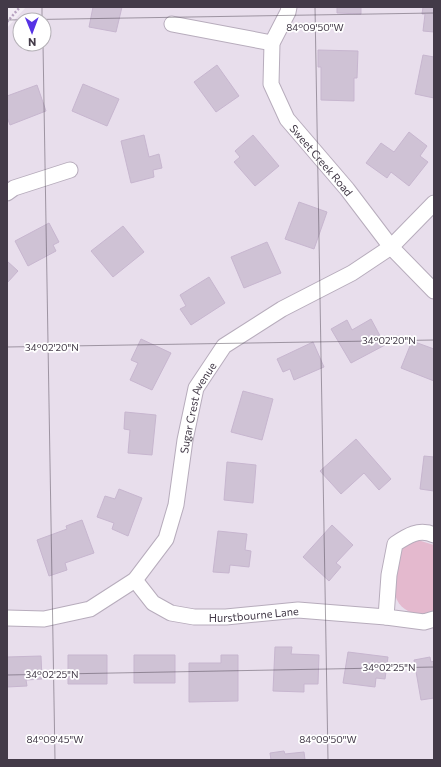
<svg xmlns="http://www.w3.org/2000/svg" width="441" height="767" font-family="Commissioner,sans-serif">
  <rect width="100%" height="100%" fill="#f2ecf4"/>
  <path fill="#e8deec" fill-rule="evenodd" d="M26 7H434V760H7V28ZM20 20H44V44H20Z"/>
  <path fill="#e4b9ce" d="M411 541H421L434 545V611C418 618 400 612 395 595L399 554 404 546Z"/>
  <path fill="#cfc2d5" stroke="#c7b6cf" d="M93 7H122L116 32 89 27Z
    M337 7H361V14L337 13Z
    M423 7H434V32L423 31 425 14H422Z
    M318 50 358 51 357 78H354V101L321 100V67H318Z
    M423 55 434 57V98L415 94Z
    M217 65 239 96 216 112 194 82Z
    M83 84 119 99 107 126 72 111Z
    M37 85 46 111 10 125 7 117V96Z
    M409 132 427 146 420 156 428 162 409 186 391 172 387 178 366 163 381 143 394 152Z
    M144 135 149 157 159 154 162 168 153 170 154 177 131 183 121 141Z
    M253 135 279 166 255 186 234 162 240 157 235 151Z
    M299 202 327 212 314 249 285 239Z
    M49 223 59 242 53 245 56 251 28 266 15 241Z
    M123 226 144 252 113 277 91 251Z
    M267 242 281 273 244 288 231 257Z
    M7 261 18 271 7 283Z
    M209 277 225 303 191 325 180 309 186 306 180 295Z
    M371 319 385 345 351 363 331 329 347 320 352 330Z
    M141 339 171 353 152 390 130 380 138 363 131 360Z
    M412 341 434 349V381L401 368Z
    M313 342 324 367 294 380 290 369 283 372 277 359Z
    M243 391 273 399 262 440 231 432Z
    M125 412 156 415 152 455 128 453 130 430 124 429Z
    M356 439 391 479 379 490 364 473 341 494 320 471Z
    M424 456 434 457V491L420 489Z
    M227 462 256 465 253 503 224 500Z
    M119 489 142 498 128 536 112 529 114 523 97 517 105 496 115 499Z
    M82 520 94 553 65 563 67 570 49 576 37 540 67 529 66 526Z
    M332 525 353 545 336 563 341 567 329 581 303 557Z
    M218 531 247 534 245 550 251 551 249 567 230 565 229 573 213 572Z
    M275 647H292L291 654 319 655 318 684H304V692L273 691Z
    M348 652 388 657 385 679 376 678 375 687 343 683Z
    M68 655H107V684H68Z
    M134 655H175V683H134Z
    M221 655H238V701L189 702V663H221Z
    M41 656 42 679 26 680 27 686 7 687V657Z
    M430 657 431 662 434 661V698L421 700 414 660Z
    M284 751 285 754 304 752 305 760H271L270 753Z"/>
  <g fill="none" stroke-linecap="round" stroke-linejoin="round">
    <defs>
      <g id="street">
        <path id="s1" d="M289 7 288 12 272 43 271 84 287 119 347 189 391 247 434 291"/>
        <path d="M172 24 272 43"/>
        <path d="M7 193 14 188 70 170"/>
        <path d="M434 535C419 528 407 536 395 544L389 575 386 617 424 622 434 619"/>
        <path id="s2" d="M135 580 153 603 171 613 194 617H226L298 610 386 617"/>
        <path id="s3" d="M7 618 44 619 90 609 135 580 166 539 176 505 185 440 196 388 224 346 282 309 352 273 391 247 434 203"/>
      </g>
    </defs>
    <use href="#street" stroke="#b7acbc" stroke-width="17"/>
    <path stroke="#b7a2c0" stroke-width="2.5" stroke-dasharray="2 2" stroke-linecap="butt" d="M7 22 20 7"/>
    <use href="#street" stroke="#fff" stroke-width="15"/>
  </g>
  <path fill="none" stroke="#433a48" stroke-width="1" stroke-opacity="0.45" d="M42 7V20M315 7 328 760M7 20 434 13M43 44 55 760M7 347 434 340M7 675 434 667"/>
  <g text-anchor="middle" dominant-baseline="central" stroke-width="3.5" stroke-linejoin="round" paint-order="stroke">
    <g font-size="11" fill="#433a48" stroke="#fff">
      <text stroke="none"><textPath href="#s1" startOffset="173">Sweet Creek Road</textPath></text>
      <text stroke="none"><textPath href="#s3" startOffset="325">Sugar Crest Avenue</textPath></text>
      <text stroke="none"><textPath href="#s2" startOffset="133">Hurstbourne Lane</textPath></text>
    </g>
  </g>
  <g font-size="10" text-anchor="middle" fill="#433a48" stroke="#fff" stroke-width="3.5" stroke-linejoin="round" paint-order="stroke">
    <text x="315" y="31">84°09'50"W</text>
    <text x="389" y="344">34°02'20"N</text>
    <text x="52" y="351">34°02'20"N</text>
    <text x="389" y="671">34°02'25"N</text>
    <text x="52" y="678">34°02'25"N</text>
    <text x="55" y="743">84°09'45"W</text>
    <text x="328" y="743">84°09'50"W</text>
  </g>
  <rect width="441" height="767" fill="none" stroke="#433a48" stroke-width="16"/>
  <g transform="translate(32 32) rotate(179)"><circle r="19" fill="#ffffff" stroke="#b4b0b6"/>
  <path d="M0-3L7 15L0 10L-7 15Z" fill="#5632e5"/>
  <text y="-6" font-size="11" font-weight="bold" text-anchor="middle" fill="#433a48">N</text>
  </g>
</svg>
